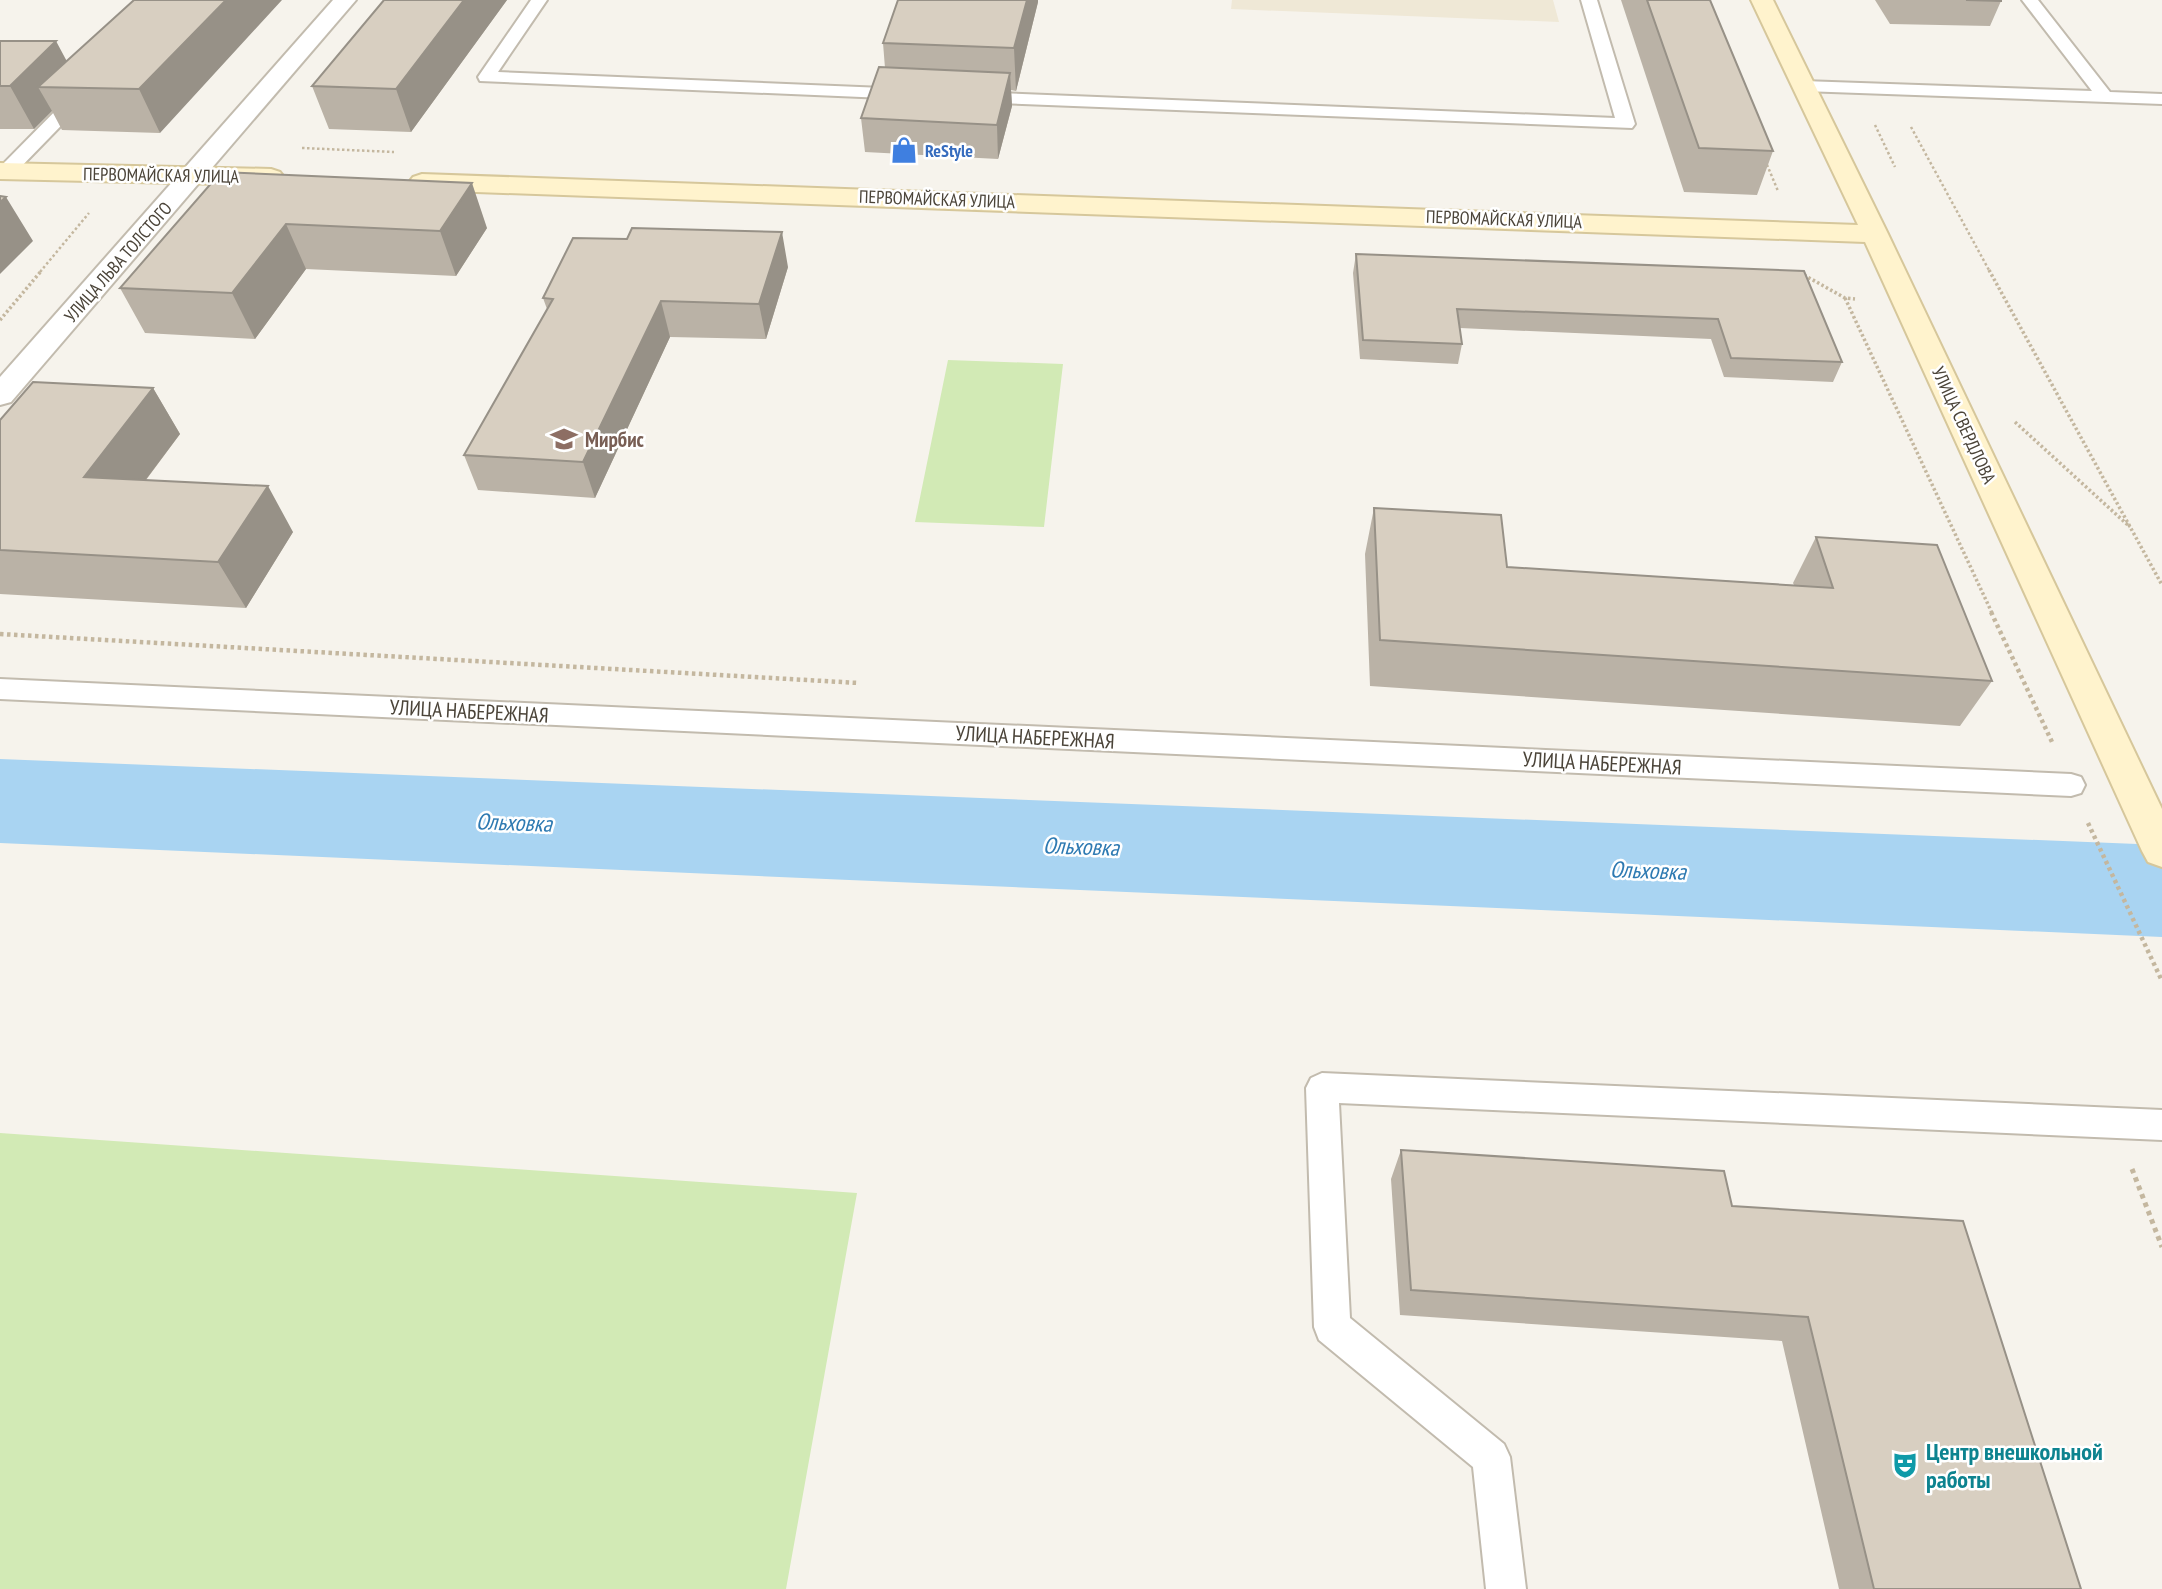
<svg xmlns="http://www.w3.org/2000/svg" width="2162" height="1589" font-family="'PT Sans Narrow',sans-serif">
  <rect width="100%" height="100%" fill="#f6f3ec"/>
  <path fill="#efe8d6" d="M1232 0H1553L1559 22 1231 9Z"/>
  <path fill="#d2eab5" d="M948 360 1063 364 1044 527 915 522Z
    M0 1133 857 1193 786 1589H0Z"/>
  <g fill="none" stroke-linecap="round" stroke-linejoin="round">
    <path fill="#a9d4f2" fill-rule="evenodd" d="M0 759 2162 845V937L0 843Z"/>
    <defs>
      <path id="service" d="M531 0H547L498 72 908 89 917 94 908 99 480 81 478 77Z
        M1581 0H1597L1635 124 1632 128 973 102 964 97 973 92 1615 118Z
        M2022 0H2038L2110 92 2162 94V104L1803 91 1794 86 1803 81 2092 91Z
        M82 89 91 94 88 98 13 175H0V167L76 90Z
        M0 679 2071 774 2081 777 2085 785 2081 793 2071 796 0 699Z
        M1322 1073 2162 1110V1140L1339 1103 1350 1318 1504 1444 1510 1457 1526 1589H1486L1473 1467 1319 1340 1314 1327 1306 1088 1311 1078Z"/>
      <path id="minor" d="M333 0H356L11 402 0 405V377Z"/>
      <path id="secondary" d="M1751 0H1773L1888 234 2162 809V867L2148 862 2142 851 1865 242 422 190 413 187 409 182 413 177 422 174 1858 225Z
        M0 163 271 169 280 172 284 177 280 182 271 185 0 179Z"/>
    </defs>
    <use href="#service" stroke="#c2bbae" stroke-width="4"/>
    <use href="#minor" stroke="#c2bbae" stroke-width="4"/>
    <use href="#secondary" stroke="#d6c79b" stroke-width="4"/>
    <path stroke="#c4b79f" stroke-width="2.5" stroke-dasharray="2.5 2.5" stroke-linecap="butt" d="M1875 125 1895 167
      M1911 127 1990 272
      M302 148 394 152
      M1765 160 1778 191
      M40 272 89 213"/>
    <path stroke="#c4b79f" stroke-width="3.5" stroke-dasharray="2.5 2.5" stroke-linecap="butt" d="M1989 270 2162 585
      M1804 275 1845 298 1855 299
      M1845 298 1992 613
      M0 320 42 270
      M2015 422 2130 527"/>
    <path stroke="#c4b79f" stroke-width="4.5" stroke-dasharray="3.5 3.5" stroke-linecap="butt" d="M1991 612 2052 742
      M0 634 859 683
      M2088 823 2162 981"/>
    <path stroke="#c4b79f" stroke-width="5" stroke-dasharray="4.5 4.5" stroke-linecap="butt" d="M2132 1169 2162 1247"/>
    <use href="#service" fill="#fff" fill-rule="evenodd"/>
    <use href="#minor" fill="#fff" fill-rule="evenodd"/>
    <use href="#secondary" fill="#fff3cd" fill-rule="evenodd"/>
  </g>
  <path fill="#bab2a6" d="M134 0 160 133 62 130 52 111 34 129H0V41L67 61Z
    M384 0H507L411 132 329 129 312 86Z
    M1621 0H1710L1773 151 1757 195 1684 192Z
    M1875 0H2001V1L1990 26 1890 24Z
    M1038 2 1016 91 1011 90 1012 106 998 159 865 152 861 118 885 68 883 43Z
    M221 172 487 228 456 276 306 269 255 339 145 333 120 288Z
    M1356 254 1804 271 1842 362 1833 382 1724 377 1711 339 1460 328 1462 344 1458 364 1360 359 1353 273Z
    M788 267 766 339 670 337 595 498 478 490 464 455 547 309 543 298Z
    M153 388 180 434 146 480 293 532 246 608 0 594V420Z
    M1374 508 1507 567 1794 585 1793 583 1816 537 1992 681 1960 726 1370 686 1365 554Z
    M1401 1150 1732 1206 2081 1589H1839L1782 1341 1400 1315 1391 1179Z"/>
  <path fill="#979187" d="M226 0H282L160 133 139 89Z
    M464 0H507L411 132 396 89Z
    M1027 0H1038V2L1016 91 1014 48Z
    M56 41 79 84 38 87 52 111 34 129 10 86Z
    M1010 73 1012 106 998 159 997 125Z
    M472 183 487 228 456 276 440 231Z
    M6 197 33 241 0 274V202Z
    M286 224 306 269 255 339 232 293Z
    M782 232 788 267 766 339 759 304Z
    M661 301 670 337 595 498 583 462Z
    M153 388 180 434 114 522 84 477Z
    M268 486 293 532 246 608 218 562Z"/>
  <path fill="#d8cfc1" stroke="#979187" stroke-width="2" d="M134 0H226L139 89 38 87Z
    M384 0H464L396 89 312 86Z
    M898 0H1027L1014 48 883 43Z
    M1647 0H1710L1773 151 1699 148Z
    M1966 0H2001V1Z
    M0 41H56L10 86H0Z
    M879 67 1010 73 997 125 861 118Z
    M221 172 472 183 440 231 286 224 232 293 120 288Z
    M0 196 6 197 0 202Z
    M632 228 782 232 759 304 661 301 583 462 464 455 553 299 543 298 573 238 627 239Z
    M1356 254 1804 271 1842 362 1731 358 1718 319 1457 309 1462 344 1363 340Z
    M33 382 153 388 84 477 268 486 218 562 0 550V420Z
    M1374 508 1501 515 1507 567 1833 588 1816 537 1937 545 1992 681 1380 640Z
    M1401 1150 1724 1171 1732 1206 1963 1221 2081 1589H1874L1808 1317 1411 1290Z"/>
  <defs>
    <symbol id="shop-bare" viewBox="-9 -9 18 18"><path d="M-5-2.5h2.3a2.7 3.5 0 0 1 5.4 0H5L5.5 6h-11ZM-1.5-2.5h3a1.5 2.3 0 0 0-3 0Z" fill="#3f7fe0" stroke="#fff" stroke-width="2.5" paint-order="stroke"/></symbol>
    <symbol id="university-bare" viewBox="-9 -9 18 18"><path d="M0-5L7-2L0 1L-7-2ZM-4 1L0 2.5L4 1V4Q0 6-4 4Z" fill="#8d6e63" stroke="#fff" stroke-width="2.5" paint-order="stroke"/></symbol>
    <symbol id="theatre-bare" viewBox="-9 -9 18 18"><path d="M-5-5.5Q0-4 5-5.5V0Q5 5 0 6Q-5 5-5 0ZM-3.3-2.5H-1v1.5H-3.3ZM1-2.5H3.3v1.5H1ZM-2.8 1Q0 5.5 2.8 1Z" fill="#0f9aa8" stroke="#fff" stroke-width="2.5" paint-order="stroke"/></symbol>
  </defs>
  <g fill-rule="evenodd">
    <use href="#shop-bare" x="885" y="131" width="38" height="38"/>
    <use href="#university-bare" x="545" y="420" width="38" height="38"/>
    <use href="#theatre-bare" x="1886" y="1446" width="38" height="38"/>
  </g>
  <g text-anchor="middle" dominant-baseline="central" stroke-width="5" stroke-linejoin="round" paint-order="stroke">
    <g font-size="18" font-weight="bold" fill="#366cbe" stroke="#fff" text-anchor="start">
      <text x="925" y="150">ReStyle</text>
    </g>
    <g font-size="18" fill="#4b4439" stroke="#fff">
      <text transform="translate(161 175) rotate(1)">ПЕРВОМАЙСКАЯ УЛИЦА</text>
      <text transform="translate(937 199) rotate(2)">ПЕРВОМАЙСКАЯ УЛИЦА</text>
      <text transform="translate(1504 219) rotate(2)">ПЕРВОМАЙСКАЯ УЛИЦА</text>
      <text transform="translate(118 262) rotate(-49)">УЛИЦА ЛЬВА ТОЛСТОГО</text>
      <text transform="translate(1964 425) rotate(65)">УЛИЦА СВЕРДЛОВА</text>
    </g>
    <g font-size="21" font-weight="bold" fill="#785e54" stroke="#fff" text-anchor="start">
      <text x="585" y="439">Мирбис</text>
    </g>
    <g font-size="21" fill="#4b4439" stroke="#fff">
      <text transform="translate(469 711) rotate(3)">УЛИЦА НАБЕРЕЖНАЯ</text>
      <text transform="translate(1035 737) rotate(3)">УЛИЦА НАБЕРЕЖНАЯ</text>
      <text transform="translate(1602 763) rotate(3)">УЛИЦА НАБЕРЕЖНАЯ</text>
    </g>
    <g font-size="23" font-style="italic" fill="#2e7ab2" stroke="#fff">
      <text transform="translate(514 822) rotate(2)">Ольховка</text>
      <text transform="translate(1081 846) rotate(2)">Ольховка</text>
      <text transform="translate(1648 870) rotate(2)">Ольховка</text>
    </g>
    <g font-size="24" font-weight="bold" fill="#0d838f" stroke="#fff" text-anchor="start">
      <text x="1926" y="1451">Центр внешкольной<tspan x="1926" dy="28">работы</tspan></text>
    </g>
  </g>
</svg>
